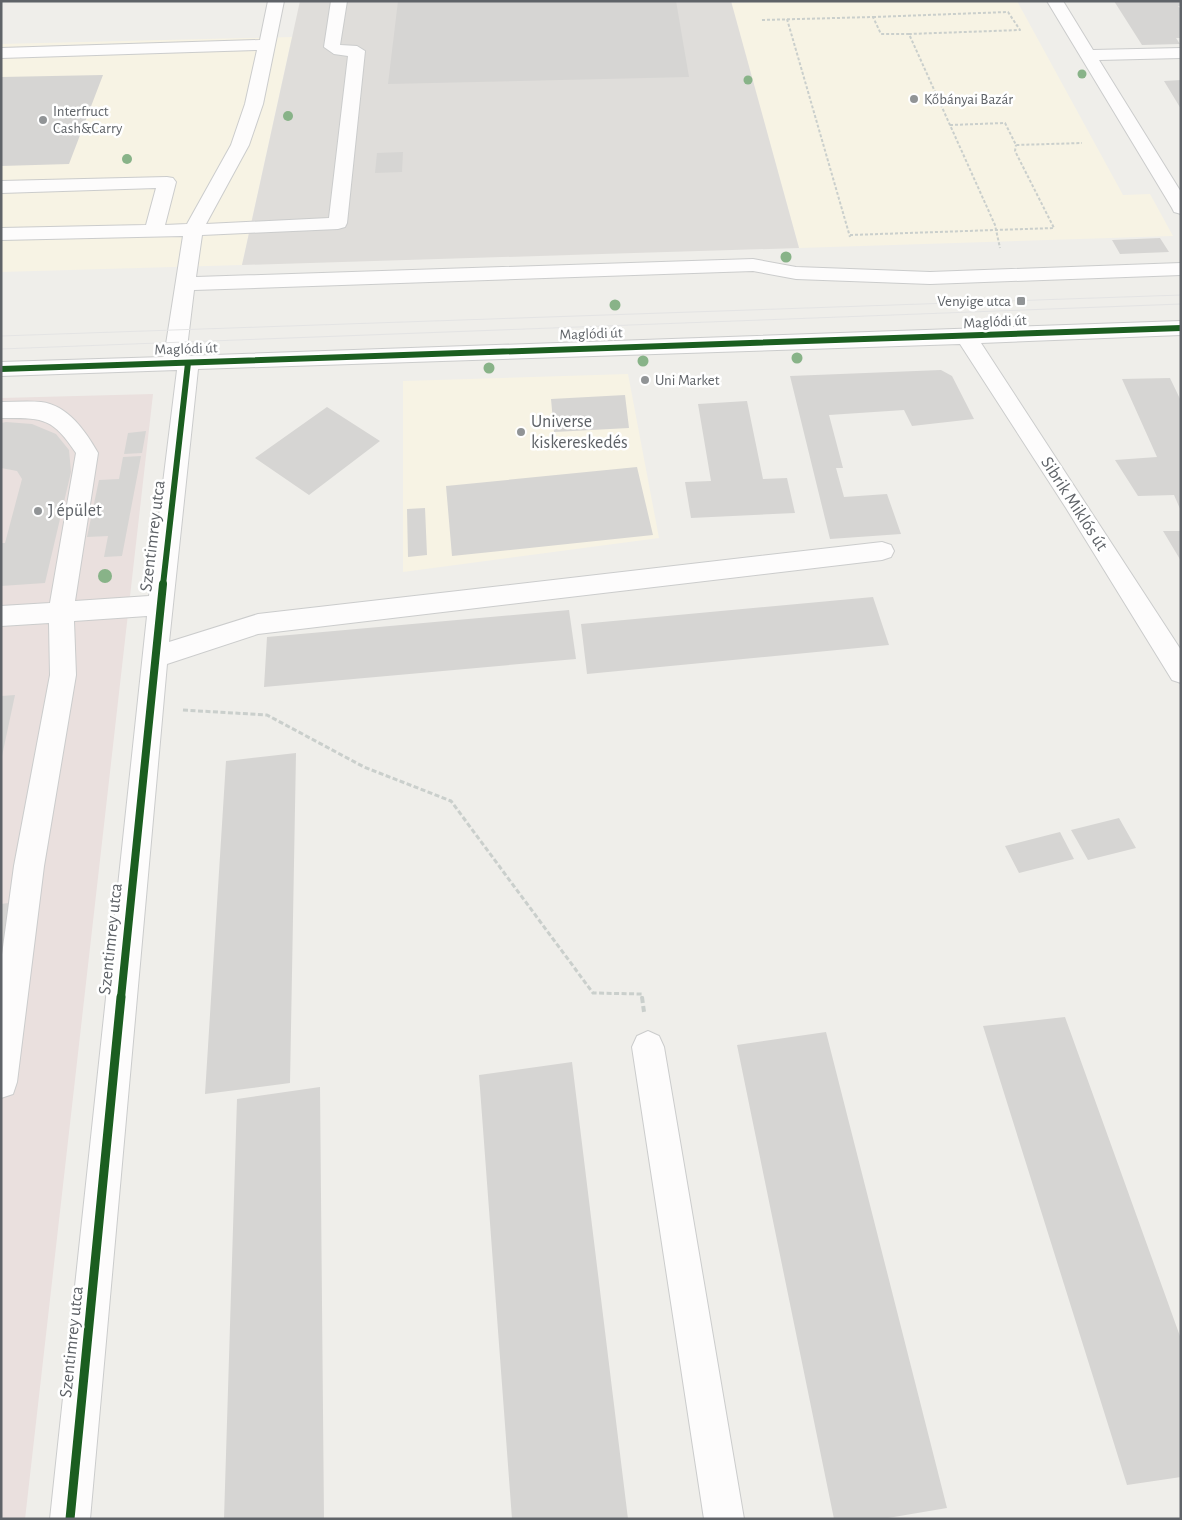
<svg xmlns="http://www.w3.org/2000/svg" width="1182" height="1520" font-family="'Alegreya Sans',sans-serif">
  <rect width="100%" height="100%" fill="#efeeea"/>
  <path fill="#f7f3e4" d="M777 1H1017L1123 195 1150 194 1173 236 799 248 731 3Z
    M292 37 242 265 1 272V44Z
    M628 374 659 538 403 572V381Z"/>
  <path fill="#dfddda" d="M300 1H731L799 248 242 265Z"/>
  <path fill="#eae0de" d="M153 394 25 1519H1V398Z"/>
  <path fill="#d6d5d3" d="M398 1H676L689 77 388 84Z
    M1114 1H1181V6H1178L1181 9V38H1176L1180 44 1142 45Z
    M103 75 69 164 1 166V77Z
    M1181 80V109L1164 81Z
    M403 152 402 172 375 173 377 153Z
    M1160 238 1169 252 1120 254 1112 240Z
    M941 370 952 376 974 419 912 426 904 410 829 415 843 468H836L844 497 887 494 901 534 830 539 790 376Z
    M1170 378 1181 401V511L1174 495 1138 496 1115 460 1157 457 1122 379Z
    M625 395 629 428 554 432 551 399Z
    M747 401 763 479 787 478 795 513 691 518 685 482 711 481 698 404Z
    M327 407 380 441 309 495 255 458Z
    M6 422 32 424 56 434 69 450 71 472 45 583 1 586V543H5L22 479 17 471 1 468V423Z
    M146 431 142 453 124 454 128 433Z
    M141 456 122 556 104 557 108 536 87 537 99 480 119 479 123 457Z
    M637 467 653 535 452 556 446 486Z
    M425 508 427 555 408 557 407 509Z
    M1163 531H1181V561Z
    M873 597 889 645 587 674 581 624Z
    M569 610 576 659 264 687 267 637Z
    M15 695 2 756H1V696Z
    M296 753 290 1083 205 1094 226 761Z
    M1119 818 1136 848 1088 860 1071 830Z
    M1060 832 1074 859 1019 873 1005 846Z
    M23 901 1 1014V904Z
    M1065 1017 1181 1339V1477L1127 1485 983 1026Z
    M826 1032 947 1508 882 1519H834L737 1045Z
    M572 1062 628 1519H512L479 1075Z
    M320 1087 324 1519H224L237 1099Z"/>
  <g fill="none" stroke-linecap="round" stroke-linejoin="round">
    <defs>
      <path id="minor" d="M268 1H284L263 104 249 145 206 224 329 218 348 56 334 54 324 47 331 1H347L340 45 357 46 365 51 347 223 345 227 338 229 202 235 196 277 753 259 796 267 930 272 1181 263V275L930 284 796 279 753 271 194 290 186 356 1181 321V335L981 343 1181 650V683L1172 680 1066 508 960 344 198 369 169 642 258 614 882 542 891 545 894 551 891 557 882 560 258 634 167 664 90 1519H50L147 616 74 621 76 675 44 866 17 1082 13 1094 1 1098V962L14 866 50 675 49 623 1 626V606L50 603 76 453C52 417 43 418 1 418V402C14 402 28 401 41 402 68 405 86 432 98 453L75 601 149 596 177 370 1 376V362L164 357 183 236 1 240V228L146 225 156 188 1 193V181L167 177 173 178 176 182 165 225 187 224 231 145 245 104 257 50 1 58V48L260 40Z
        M1047 1H1063L1093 50 1181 48V58L1099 60 1181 192V214L1174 212 1172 208Z
        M648 1031 659 1036 664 1047 744 1519H704L632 1047 637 1036Z"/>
    </defs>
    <use href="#minor" stroke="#cbcccc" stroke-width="2"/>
    <path stroke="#cacfcc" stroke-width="2" stroke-dasharray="3 2" stroke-linecap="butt" d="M873 17 1008 12 1020 30 909 34
      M787 19 850 237
      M762 20 873 17 881 34H909L995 225 1000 248
      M950 125 1005 123 1016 145 1082 143
      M850 235 1054 228 1015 151 1016 145"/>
    <path stroke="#cacfcc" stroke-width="3" stroke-dasharray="5 2.5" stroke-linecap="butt" d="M183 710 267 715 364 767 451 801 593 993 642 994V998"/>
    <path stroke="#cacfcc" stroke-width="4" stroke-dasharray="6 3" stroke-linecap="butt" d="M642 997 644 1012"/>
    <use href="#minor" fill="#fdfcfc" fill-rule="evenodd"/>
    <path stroke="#e4e4e4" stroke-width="1" d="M1 336 1181 295
      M1 349 1181 304"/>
    <defs>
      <path id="cycleway-far2" d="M1 369 1181 328
        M163 585 188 363"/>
      <path id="cycleway-far1" d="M121 998 163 584"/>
      <path id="cycleway" d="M70 1519 121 997"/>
    </defs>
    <use href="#cycleway-far2" stroke="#fff" stroke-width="9"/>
    <use href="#cycleway-far1" stroke="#fff" stroke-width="11"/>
    <use href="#cycleway" stroke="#fff" stroke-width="12"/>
    <use href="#cycleway-far2" stroke="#1b5e20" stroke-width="6"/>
    <use href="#cycleway-far1" stroke="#1b5e20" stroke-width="8"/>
    <use href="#cycleway" stroke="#1b5e20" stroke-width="9"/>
  </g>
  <g fill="#88b388">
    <circle cx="1082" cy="74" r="4.5"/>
    <circle cx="748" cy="80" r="4.5"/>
    <circle cx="288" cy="116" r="5"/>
    <circle cx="127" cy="159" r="5"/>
    <circle cx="786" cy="257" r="5.5"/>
    <circle cx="615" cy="305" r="5.5"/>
    <circle cx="797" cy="358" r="5.5"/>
    <circle cx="643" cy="361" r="5.5"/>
    <circle cx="489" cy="368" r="5.5"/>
    <circle cx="105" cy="576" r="7"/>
  </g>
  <g fill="#919496" stroke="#fff" stroke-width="2">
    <circle cx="914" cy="99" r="5"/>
    <circle cx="43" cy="120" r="5"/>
    <rect x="1016" y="296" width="10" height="10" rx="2.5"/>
    <circle cx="645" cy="380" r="5"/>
    <circle cx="521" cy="432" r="5"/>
    <circle cx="38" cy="511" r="5"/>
  </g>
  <g text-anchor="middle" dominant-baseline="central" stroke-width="5" stroke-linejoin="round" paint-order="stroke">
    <g font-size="15" fill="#5f6368" stroke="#fff" text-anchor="start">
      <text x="924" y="99">Kőbányai Bazár</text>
      <text x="53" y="111">Interfruct<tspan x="53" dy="17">Cash&amp;Carry</tspan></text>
      <text x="1011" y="301" text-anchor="end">Venyige utca</text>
      <text x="655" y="380">Uni Market</text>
    </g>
    <g font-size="15" fill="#5f6368" stroke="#fff">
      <text transform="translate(995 322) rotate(-3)">Maglódi út</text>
      <text transform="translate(591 334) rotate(-2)">Maglódi út</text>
      <text transform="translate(186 349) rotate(-2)">Maglódi út</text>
    </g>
    <g font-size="18" fill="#5f6368" stroke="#fff" text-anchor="start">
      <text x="531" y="422">Universe<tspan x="531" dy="21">kiskereskedés</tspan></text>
      <text x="48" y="511">J épület</text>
    </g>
    <g font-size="18" fill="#5f6368" stroke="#fff">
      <text transform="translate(1074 504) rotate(57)">Sibrik Miklós út</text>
      <text transform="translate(153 536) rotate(-83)">Szentimrey utca</text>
      <text transform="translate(111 939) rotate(-84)">Szentimrey utca</text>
      <text transform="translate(72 1342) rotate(-84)">Szentimrey utca</text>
    </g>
  </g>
  <rect width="1182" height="1520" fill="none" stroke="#5f6368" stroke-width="5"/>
</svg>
